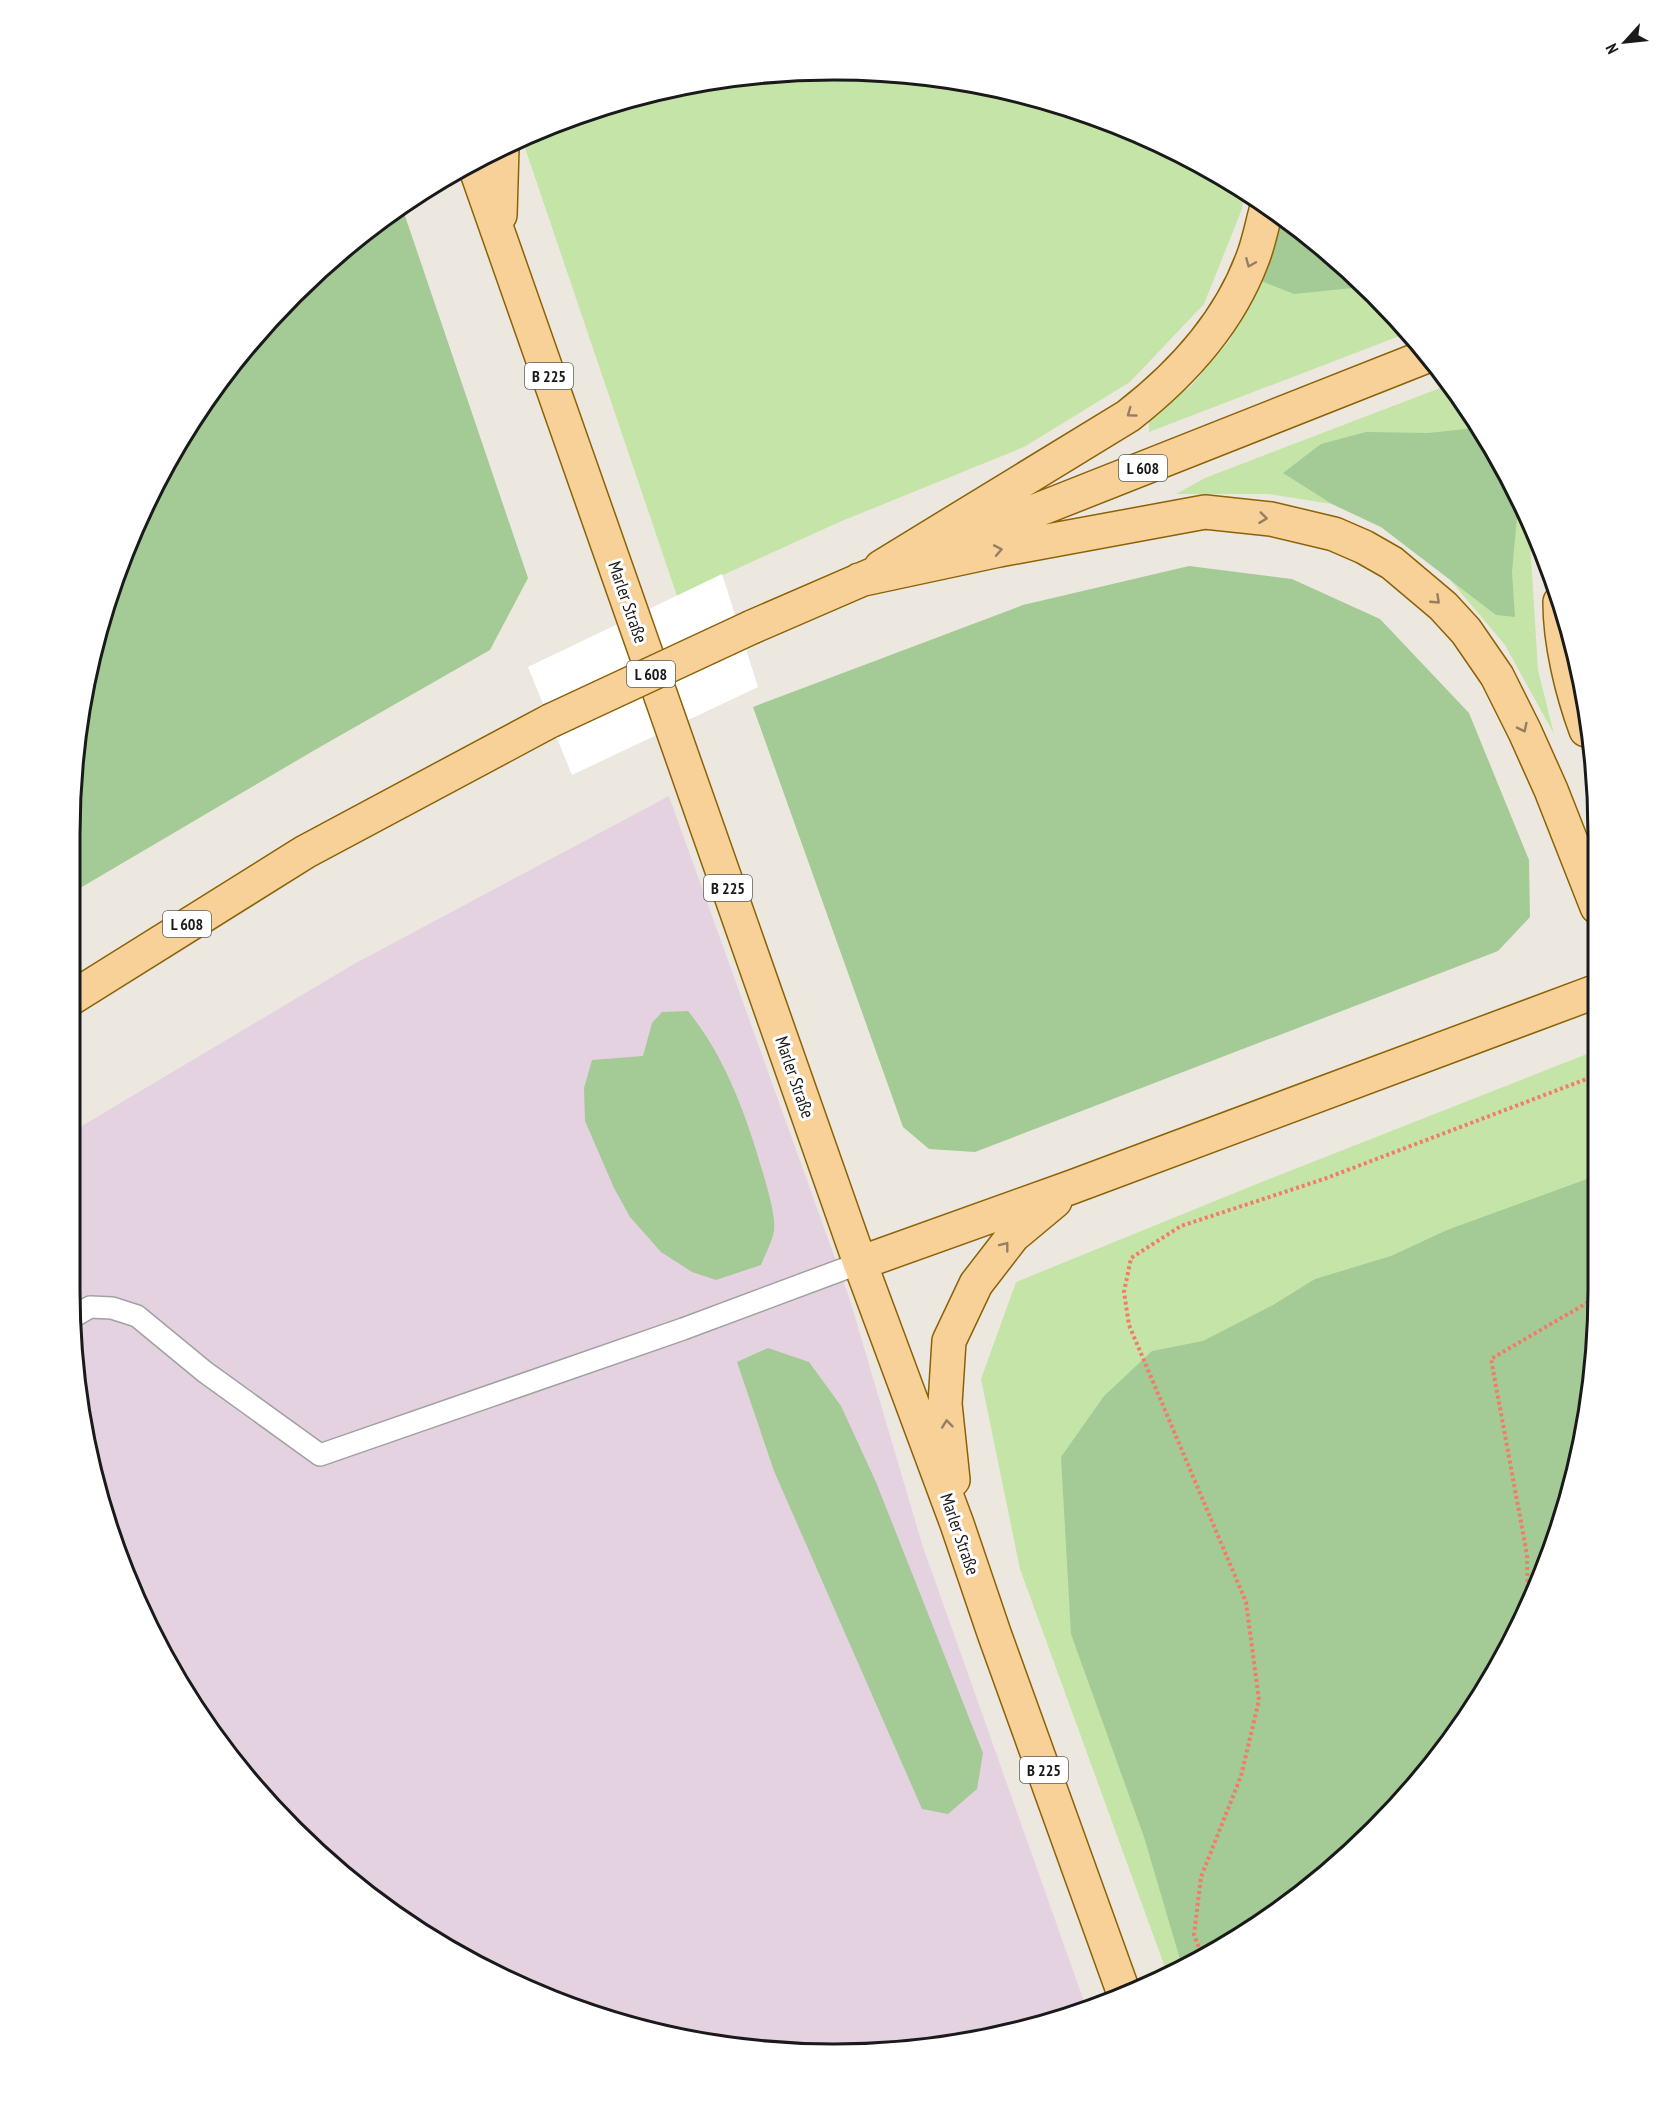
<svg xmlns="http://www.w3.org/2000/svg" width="1667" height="2124" font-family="'PT Sans Narrow',sans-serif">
  <rect width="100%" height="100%" fill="#ece8e0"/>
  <path fill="#e5d2e1" d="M669 796 850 1300 922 1544 1086 2007 1032 2029 834 2055 636 2029 452 1953 293 1831 172 1673 95 1489 69 1291 70 1133 354 964Z"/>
  <path fill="#c4e5a7" d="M883 71 1031 95 1171 148 1244 193 1242 209 1204 304 1130 382 1024 447 837 523 677 596 522 139 587 110 733 76Z
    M1281 216 1299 227 1410 332 1149 432V420L1192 385 1229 341 1261 281Z
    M1448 385 1495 451 1529 526 1538 670 1554 734 1505 645 1447 576 1381 527 1332 504 1268 494H1176L1205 478Z
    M1597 1050 1598 1291 1583 1439 1540 1583 1469 1716 1338 1865 1216 1952 1167 1973 1020 1569 981 1379 1016 1282 1264 1181Z"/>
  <path fill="#a4ca96" d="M402 207 528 578 490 650 313 751 70 894 71 784 110 587 171 452 227 368 329 259Z
    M1281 216 1299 227 1363 287 1294 294 1261 281Z
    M1475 428H1479L1495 451 1520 505 1517 517 1512 572 1515 617 1496 615 1381 527 1332 504 1283 473 1321 444 1366 432 1428 433Z
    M1189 566 1292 579 1380 619 1469 713 1529 860 1530 917 1498 951 975 1152 929 1149 903 1127 753 707 1023 605Z
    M688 1011C726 1058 746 1115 763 1173 767 1187 776 1216 774 1231 772 1242 765 1255 761 1265L716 1280 692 1272 661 1252 630 1217 614 1188 585 1121 584 1088 592 1060 643 1056 652 1023 662 1012Z
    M1598 1175V1291L1583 1439 1540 1583 1469 1716 1338 1865 1216 1952 1182 1966 1144 1837 1071 1634 1061 1457 1104 1396 1152 1351 1203 1341 1273 1305 1315 1279 1391 1256 1447 1230Z
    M768 1348 809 1362 841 1406 876 1482 983 1753 977 1789 948 1814 922 1809 774 1471 737 1362Z"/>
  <path fill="#fff" d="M722 574 758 687 572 775 528 667Z"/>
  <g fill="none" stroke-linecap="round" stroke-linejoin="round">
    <defs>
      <path id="service" d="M73 1317 90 1307 112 1308 137 1316 205 1372 320 1455 683 1329 860 1263"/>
      <path id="primary" d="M473 161 860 1263 957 1524 994 1633 1123 1991
        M500 215 502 148
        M949 545 1427 356
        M881 567 1128 416C1182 374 1228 324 1252 260 1259 243 1262 224 1267 207
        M859 580 999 550 1205 512 1271 519 1334 534 1364 547 1392 563 1443 606 1466 631 1497 676 1525 732 1551 790 1597 907
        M1560 602C1560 643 1572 692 1586 730
        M752 627 879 572
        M70 999 305 852 550 721
        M860 1263 1072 1187 1597 991
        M953 1480 945 1404 949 1341 976 1284 1013 1236 1055 1201"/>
    </defs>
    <use href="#service" stroke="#a1a1a1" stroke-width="24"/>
    <use href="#primary" stroke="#8b6206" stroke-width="36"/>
    <path stroke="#f47a69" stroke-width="4" stroke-dasharray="3 3" stroke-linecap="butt" d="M1528 1606 1527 1555 1491 1359 1597 1297
      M1203 1958 1194 1935 1201 1877 1241 1776 1259 1700 1246 1602 1129 1325 1124 1292 1131 1258 1181 1226 1324 1179 1597 1075"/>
    <use href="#service" stroke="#fff" stroke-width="21"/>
    <use href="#primary" stroke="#f8d199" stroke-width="33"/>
    <defs>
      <path id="primary-bridge" d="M550 721 752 627"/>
    </defs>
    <use href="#primary-bridge" stroke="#8b6206" stroke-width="36" stroke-linecap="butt"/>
    <use href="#primary-bridge" stroke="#f8d199" stroke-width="33"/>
  </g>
  <defs><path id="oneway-chevron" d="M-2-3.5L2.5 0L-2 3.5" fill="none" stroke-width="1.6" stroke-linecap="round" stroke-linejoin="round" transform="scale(1.5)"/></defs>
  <g stroke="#947f60">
    <use href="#oneway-chevron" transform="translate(1250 263) rotate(113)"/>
    <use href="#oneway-chevron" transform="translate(1131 413) rotate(144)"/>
    <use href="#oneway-chevron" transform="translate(1263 518) rotate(7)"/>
    <use href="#oneway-chevron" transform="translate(998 550) rotate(-11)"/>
    <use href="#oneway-chevron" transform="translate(1436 600) rotate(43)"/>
    <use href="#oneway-chevron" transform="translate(1523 728) rotate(64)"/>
    <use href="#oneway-chevron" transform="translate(1005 1246) rotate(-52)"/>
    <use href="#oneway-chevron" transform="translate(947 1424) rotate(-96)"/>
  </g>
  <g text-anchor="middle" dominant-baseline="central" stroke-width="6" stroke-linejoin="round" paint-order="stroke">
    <g fill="#fff" stroke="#5f5f5f" stroke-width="1.5">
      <rect x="525" y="363" width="48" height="26" rx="4.5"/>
      <rect x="1119" y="455" width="48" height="26" rx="4.5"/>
      <rect x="627" y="661" width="48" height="26" rx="4.5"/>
      <rect x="704" y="875" width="48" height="26" rx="4.5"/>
      <rect x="163" y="911" width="48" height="26" rx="4.5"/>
      <rect x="1020" y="1757" width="48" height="26" rx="4.5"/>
    </g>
    <g font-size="16" font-weight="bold" fill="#1a1a1a">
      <text x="549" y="376">B 225</text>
      <text x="1143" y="468">L 608</text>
      <text x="651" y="674">L 608</text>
      <text x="728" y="888">B 225</text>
      <text x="187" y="924">L 608</text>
      <text x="1044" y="1770">B 225</text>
    </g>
    <g font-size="18" fill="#1a1a1a" stroke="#fff">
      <text transform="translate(628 602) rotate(71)">Marler Straße</text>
      <text transform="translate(795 1077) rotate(71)">Marler Straße</text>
      <text transform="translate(960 1534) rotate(71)">Marler Straße</text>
    </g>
  </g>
  <path d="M0 0H1667V2124H0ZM834 80H834A754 754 0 0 1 1588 834V1290A754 754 0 0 1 834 2044H834A754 754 0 0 1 80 1290V834A754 754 0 0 1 834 80Z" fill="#fff" fill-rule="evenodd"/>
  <path fill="none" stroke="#1a1a1a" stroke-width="3" d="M834 80H834A754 754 0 0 1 1588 834V1290A754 754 0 0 1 834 2044H834A754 754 0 0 1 80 1290V834A754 754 0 0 1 834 80Z"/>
  <g transform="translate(1625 42) rotate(243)" stroke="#ffffff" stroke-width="4.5" paint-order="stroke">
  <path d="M0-4.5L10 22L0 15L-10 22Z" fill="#1a1a1a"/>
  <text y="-9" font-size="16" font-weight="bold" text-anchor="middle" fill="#1a1a1a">N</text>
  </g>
</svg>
